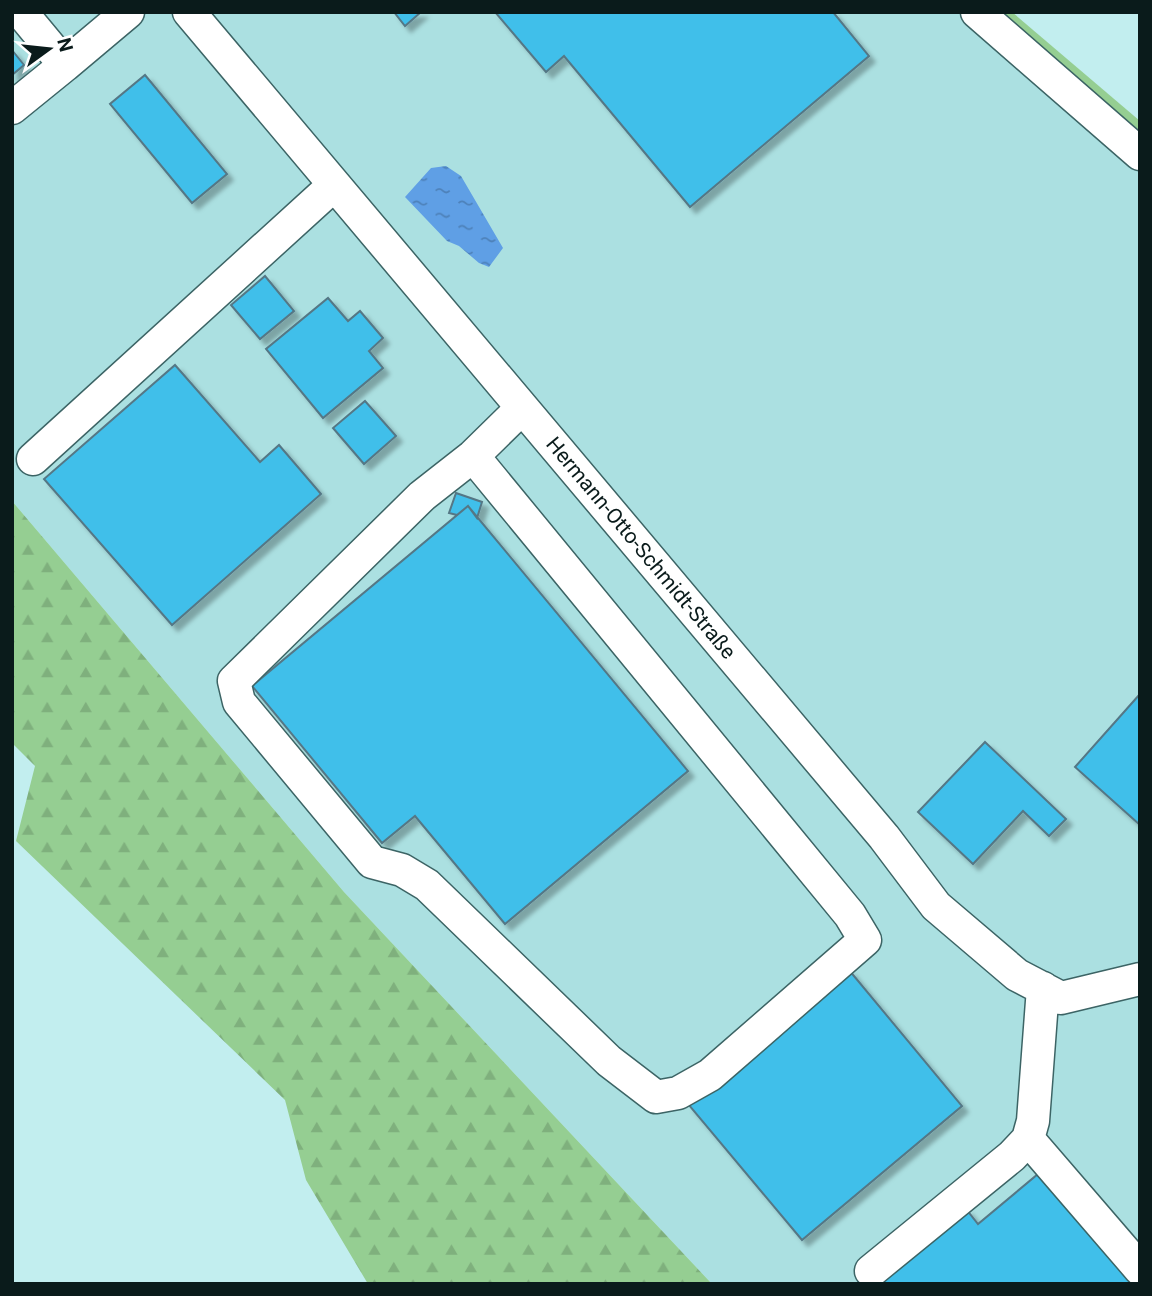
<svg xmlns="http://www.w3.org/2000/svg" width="1152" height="1296" font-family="Roboto,sans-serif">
  <defs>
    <pattern id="grass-tufts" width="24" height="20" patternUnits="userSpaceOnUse" patternTransform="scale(1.75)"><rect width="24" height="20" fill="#95ce92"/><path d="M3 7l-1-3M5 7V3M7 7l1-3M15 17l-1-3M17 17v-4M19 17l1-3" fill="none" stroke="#7fb07d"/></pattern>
    <pattern id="forest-firs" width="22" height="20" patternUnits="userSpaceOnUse" patternTransform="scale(1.75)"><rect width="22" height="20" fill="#95ce92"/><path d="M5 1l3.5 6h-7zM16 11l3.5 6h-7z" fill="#7fb07d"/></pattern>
    <pattern id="water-ripples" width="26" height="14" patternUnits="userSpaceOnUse" patternTransform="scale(1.75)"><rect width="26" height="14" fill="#5f9fe5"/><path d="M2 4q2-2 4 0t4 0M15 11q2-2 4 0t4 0" fill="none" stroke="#4d81b9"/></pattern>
    <filter id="shadow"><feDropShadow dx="6" dy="6" stdDeviation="2" flood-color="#0004"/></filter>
  </defs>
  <rect width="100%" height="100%" fill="#c2eeef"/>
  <path fill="#abe0e1" d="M12 12H957L1140 171V1284H712L344 892 12 501Z"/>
  <path fill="url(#grass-tufts)" d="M995 12H1012L1140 121V138Z"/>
  <path fill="url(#forest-firs)" d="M12 501 344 892 712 1284H368L306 1180 285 1100 16 841 35 766 12 743Z"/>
  <path fill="url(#water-ripples)" d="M446 166 461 176 503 248 489 267 479 263 459 246 447 241 405 197 431 168Z"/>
  <path fill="#40bfea" stroke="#547785" stroke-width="2" filter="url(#shadow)" d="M394 12H421L405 26Z
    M495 12H833L869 56 690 207 564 56 546 72Z
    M12 50 24 65 12 75Z
    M145 75 227 174 192 203 110 104Z
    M265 276 294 311 260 339 231 305Z
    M328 298 348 321 360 311 383 338 369 351 383 368 323 418 266 349Z
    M175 365 260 462 279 445 321 494 172 625 44 479Z
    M365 401 396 436 364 464 333 428Z
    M456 493 482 502 477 518 468 506 457 515 449 513Z
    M468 506 688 771 505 924 415 816 382 843 252 686Z
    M1140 694V825L1075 767Z
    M985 742 1066 819 1049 836 1023 811 973 864 918 812Z
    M849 970 962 1106 802 1240 688 1104Z
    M1044 1169 1137 1284H875L966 1209 978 1224Z"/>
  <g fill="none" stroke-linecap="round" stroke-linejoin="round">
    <defs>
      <path id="minor" d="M21 12 65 65 128 12
        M189 12 884 837 936 906 1017 975 1061 998 1140 979
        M977 12 1140 154
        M12 108 65 65
        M473 456 850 915 865 940 710 1075 678 1093 656 1097 609 1061 427 885 402 870 372 862 239 702 234 681 422 496 473 456 522 408
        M33 459 334 185
        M1028 1139 1140 1269
        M871 1271 1012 1156 1028 1139 1033 1121 1043 988"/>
    </defs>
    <use href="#minor" stroke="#3c6465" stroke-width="35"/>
    <use href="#minor" stroke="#fff" stroke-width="32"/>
  </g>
  <g text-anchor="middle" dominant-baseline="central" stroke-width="5" stroke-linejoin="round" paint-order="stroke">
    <g font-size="21" fill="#0a1b1b" stroke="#fff">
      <text transform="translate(641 548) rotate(50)">Hermann-Otto-Schmidt-Straße</text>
    </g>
  </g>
  <rect width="1152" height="1296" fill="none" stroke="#0a1b1b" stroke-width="28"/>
  <g transform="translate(49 49) rotate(75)" stroke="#ffffff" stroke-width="5" paint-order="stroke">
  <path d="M0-5L12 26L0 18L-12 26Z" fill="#0a1b1b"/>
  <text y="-10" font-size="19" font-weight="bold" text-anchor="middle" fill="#0a1b1b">N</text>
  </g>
</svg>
